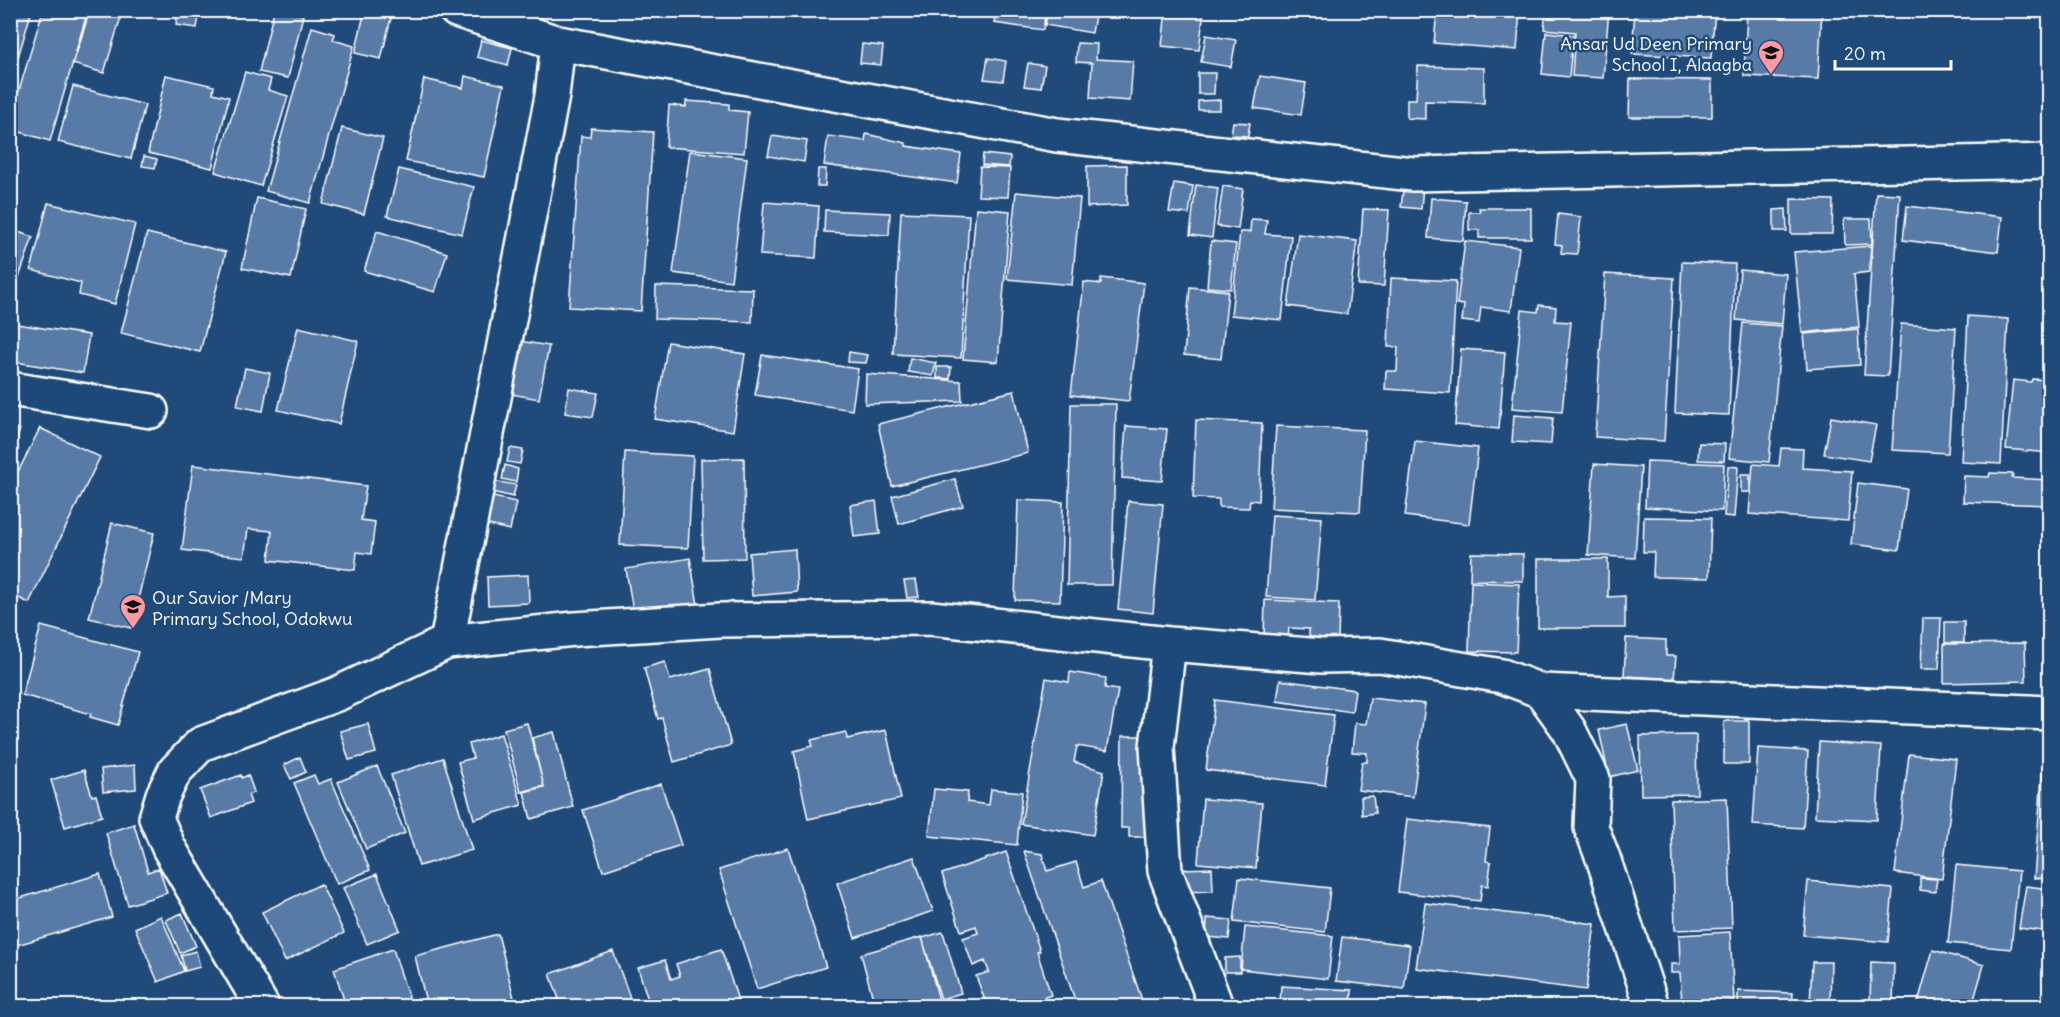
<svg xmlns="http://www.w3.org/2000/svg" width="2060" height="1017" font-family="Delius,sans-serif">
  <rect width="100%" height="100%" fill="#1f4a7a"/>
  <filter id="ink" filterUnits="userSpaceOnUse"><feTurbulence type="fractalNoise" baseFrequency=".0167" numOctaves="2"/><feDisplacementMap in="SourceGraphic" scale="12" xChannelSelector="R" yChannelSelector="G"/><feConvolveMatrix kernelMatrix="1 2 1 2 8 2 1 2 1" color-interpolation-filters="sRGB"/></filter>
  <g filter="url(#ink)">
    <path fill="#587aa6" stroke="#fff" stroke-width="1.5" d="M10 10H32L10 84Z
      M43 10H88L50 141 10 129V121Z
      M90 10H123L104 73 73 64Z
      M178 10H200L197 28 176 25Z
      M274 10 303 15 288 78 259 72Z
      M365 10H393L381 59 355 53Z
      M996 10H1046L1043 30 994 23Z
      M1048 10H1096L1092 33 1045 25Z
      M1166 10H1204L1199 50 1162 46Z
      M1437 10H1520L1517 50 1434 43Z
      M1546 10H1609L1603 78 1572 76 1575 32 1544 29Z
      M1635 10H1715L1711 58 1632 54Z
      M1747 10H1822L1818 79 1744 76Z
      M312 27 335 34 333 40 354 46 310 203 266 191Z
      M1546 32 1573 35 1569 77 1542 74Z
      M1206 35 1236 40 1231 67 1201 62Z
      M481 40 512 48 508 65 477 57Z
      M1077 43 1097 44 1096 59 1133 61 1130 101 1090 98 1092 63 1076 62Z
      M862 44 883 46 881 65 860 63Z
      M988 58 1006 61 1003 81 984 79Z
      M1028 63 1045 66 1041 88 1024 86Z
      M1418 66 1484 68V103L1425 101V119L1407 118V99H1416Z
      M245 72 271 79 268 90 288 96 261 186 215 172Z
      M1198 73H1215L1214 94H1198Z
      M166 75 214 86 213 93 229 97 212 168 148 153Z
      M465 76 504 85 484 177 406 161 424 79 463 88Z
      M1260 76 1306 83 1301 115 1254 108Z
      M1630 79 1712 80V117H1629Z
      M73 86 145 105 131 159 58 142Z
      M1220 100V110H1198V101Z
      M686 101 729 104V110L748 112 744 153 666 147 669 105 686 107Z
      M1233 122 1250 123 1248 136 1231 135Z
      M342 128 383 138 364 214 323 204Z
      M591 128 653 132 641 311 569 307 581 136 590 137Z
      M866 134 906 143V146L961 154 957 183 824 165 828 136 865 141Z
      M772 136 807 141 804 162 768 156Z
      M690 151 747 158 731 281 673 273Z
      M983 154 1010 157 1009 167 982 165Z
      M144 156 157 159 155 168 142 166Z
      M1127 165V205L1087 207V166Z
      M980 167 1010 168 1008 197 978 196Z
      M399 169 474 187 462 234 387 216Z
      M818 169H826L825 186H817Z
      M1174 183 1193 186 1189 214 1169 212Z
      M1404 184 1423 186 1421 209 1401 207Z
      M1196 185 1218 188 1212 238 1190 235Z
      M1223 186 1243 189 1238 229 1217 226Z
      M1016 192 1080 198 1072 285 1007 279Z
      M1876 193 1900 194 1888 376 1864 375Z
      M257 198 306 209 291 278 242 268Z
      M1431 198 1466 201 1463 241 1428 238Z
      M1791 199 1833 200 1832 234H1791Z
      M764 202 819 206 816 258 760 255Z
      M48 203 135 224 115 304 79 295 81 283 31 270Z
      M1907 206 2002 217 1998 252 1903 240Z
      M976 208 1010 211 998 362 963 359Z
      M1479 208H1531V238H1479V230H1469V212H1480Z
      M1363 209 1389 210 1384 286 1358 285Z
      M1786 209 1787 231H1774V210Z
      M825 210 890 213 889 235 824 232Z
      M901 212 969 215 961 358 893 354Z
      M1558 214 1581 217 1577 254 1561 253 1562 245 1555 244Z
      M1251 219 1267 220 1265 234 1291 236 1282 320 1231 315 1240 232H1250Z
      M1844 219H1871L1872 244 1845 245Z
      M12 230 33 237 16 286 10 284Z
      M377 231 447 253 435 292 364 271Z
      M147 233 226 252 200 352 121 333Z
      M1298 234 1357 241 1347 314 1288 306Z
      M1211 241 1236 244 1231 289 1207 287Z
      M1465 241 1519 247 1511 311 1481 307 1479 323 1462 321 1464 305 1457 304Z
      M1871 246 1869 272 1854 274 1859 327 1802 333 1794 252Z
      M1682 262 1735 264 1729 415 1675 413Z
      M1740 270 1786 274 1782 324 1736 320Z
      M1605 274 1674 278 1664 441 1595 437Z
      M1101 278 1144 283 1129 401 1071 395 1084 282 1101 284Z
      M1391 278 1456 281 1450 393 1385 389 1386 371H1397L1398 347H1388Z
      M656 286 753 289 752 322 655 319Z
      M1190 287 1228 291 1221 359 1184 355Z
      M1539 305 1556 307 1555 321 1571 322 1562 412 1512 408 1522 310 1538 312Z
      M1968 316 2008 319 2001 464 1961 462Z
      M10 323 89 335 83 373 10 361Z
      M1743 323 1782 326 1769 462 1729 458Z
      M1901 324 1956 328 1948 453 1892 450Z
      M298 327 358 341 339 424 278 410Z
      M1858 329 1860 365 1807 369 1804 334Z
      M514 340 549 346 539 399 505 393Z
      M668 342 745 354 733 431 655 419Z
      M1461 349 1505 352 1499 429 1455 425Z
      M849 352 868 355 866 363 848 362Z
      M762 355 858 369 852 410 755 395Z
      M910 358 936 363 933 376 908 372Z
      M937 367H951L950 379 937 378Z
      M245 368 270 373 263 411 237 406Z
      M866 374 961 381 962 401 865 404Z
      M2032 379 2047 380 2046 383H2050V453L2006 449 2013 380 2031 382Z
      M569 388 598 393 593 417 565 413Z
      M1014 391 1028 453 892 486 878 424Z
      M1071 404H1116L1112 585H1067Z
      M1514 415 1553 418 1551 444 1512 442Z
      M1831 417 1876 425 1869 461 1824 454Z
      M1196 420 1262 423 1259 501 1250 500 1249 508 1219 507V499L1193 498Z
      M1126 426 1167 429 1162 481 1122 478Z
      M1276 426 1365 430 1360 512 1271 508Z
      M10 427 20 429 10 464Z
      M40 428 100 457 29 603 10 594V488Z
      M1415 441 1478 448 1469 524 1405 516Z
      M1699 443 1725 444 1724 461 1698 460Z
      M510 448 523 450 520 464 507 462Z
      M1781 448 1803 449 1802 468 1852 471 1848 521 1749 514 1753 464 1779 466Z
      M625 452 693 456 688 548 620 545Z
      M744 458 745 558 703 559 701 459Z
      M1647 461 1724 464 1722 511 1645 507Z
      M1594 464 1641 467 1635 558 1588 555Z
      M193 465 366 486 361 520 375 522 371 554 357 552 355 570 269 560 272 531 248 529 244 557 182 550Z
      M505 465 518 469 516 482 502 479Z
      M1728 466 1738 467 1734 517 1724 516Z
      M1990 473 2013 474 2012 478 2050 480V505L1963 502 1964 476 1989 477Z
      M1741 474H1750V492H1741Z
      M955 479 963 506 899 524 892 496Z
      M494 481 516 485 513 497 492 492Z
      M1858 483 1907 489 1899 550 1851 544Z
      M489 496 516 502 510 530 484 524Z
      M1018 500 1063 502 1060 601 1015 600Z
      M876 501 880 534 854 537 850 505Z
      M1128 501 1163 504 1153 613 1118 609Z
      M1272 515 1322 518 1315 600 1266 597Z
      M1644 517 1711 518 1709 578 1653 577 1654 552H1643Z
      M112 523 154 533 131 628 89 618Z
      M795 549 797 592 752 596 749 553Z
      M1471 553 1523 554V581L1470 580Z
      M690 558 698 605 634 617 626 569Z
      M1538 559H1608V597L1625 596V628H1538Z
      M528 575 529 603 488 605 487 577Z
      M916 580 919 597 907 598 904 581Z
      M1471 582 1519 584 1516 652 1469 651Z
      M1265 600 1339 603 1338 640 1309 639V629L1289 628 1288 638 1264 637Z
      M1923 618H1941L1939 669H1921Z
      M1945 622H1964V643H1945Z
      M41 626 138 652 118 725 90 717 91 714 22 695Z
      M1626 638 1666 640V656H1676L1674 679 1624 676Z
      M2025 643 2026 681 1944 683V644Z
      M665 662 670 680 710 669 731 745 674 762 662 718 658 719 644 668Z
      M1070 672 1106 678 1105 688 1118 690 1107 751 1077 746 1074 762 1104 771 1093 835 1021 824 1046 678 1069 682Z
      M1280 680 1355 690 1352 712 1277 701Z
      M1370 698 1425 704 1413 797 1358 790 1362 762H1367V753L1352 752 1355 723 1366 724Z
      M1215 700 1334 715 1325 785 1206 770Z
      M1724 721H1749V764H1724Z
      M527 723 544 786 521 792 504 729Z
      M368 724 376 753 349 760 340 731Z
      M1627 724 1638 770 1609 777 1599 730Z
      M886 730 901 799 808 819 794 751 813 746 811 740 846 732 847 739Z
      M554 732 573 807 531 819 524 792 544 787 532 738Z
      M501 734 522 805 474 819 458 762 473 758 469 744Z
      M1696 735 1697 794 1641 795 1640 736Z
      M1122 736H1149L1147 837H1129V828H1121Z
      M1819 742 1881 746 1877 820 1815 817Z
      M1758 748 1808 751 1803 828 1753 825Z
      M1909 754 1956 759 1942 879 1895 873Z
      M300 757 306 772 291 779 284 765Z
      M443 758 472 850 419 866 391 775Z
      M2043 764 2050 765V879L2034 878Z
      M135 765 136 789 103 792 101 769Z
      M377 766 405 833 366 849 338 782Z
      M84 770 92 796 96 795 102 816 65 827 51 780Z
      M241 775 242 778 248 775 254 792 248 795 251 803 211 818 200 790Z
      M314 775 318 784 331 779 370 870 337 884 294 783Z
      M661 784 681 845 603 871 583 810Z
      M934 789 968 792 967 802 989 805 991 789 1022 792 1017 845 929 836Z
      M1373 796 1375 813 1362 815 1361 797Z
      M1727 798 1732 928 1675 930 1671 800Z
      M1203 799 1262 803 1256 868 1198 863Z
      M1407 819 1490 828 1486 861 1491 862 1488 886 1482 885 1480 901 1398 892Z
      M134 824 148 872 159 868 167 893 128 905 106 833Z
      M788 848 826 967 757 989 719 870Z
      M1024 851 1042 854 1047 871 1076 862 1084 887 1101 881 1144 1006H1077Z
      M1006 852 1040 951 1037 952 1051 995 1019 1006H987L976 976 989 972 985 961 973 966 963 938 978 933 976 926 961 931 942 874Z
      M914 857 933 911 855 938 837 883Z
      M1956 865 2019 871 2011 949 1948 943Z
      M1212 868 1213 891 1182 892 1181 869Z
      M100 874 112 917 10 947V901Z
      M377 874 400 930 367 944 343 888Z
      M1239 878 1330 888 1325 932 1234 922Z
      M1920 878 1937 879 1935 892 1920 890Z
      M1808 881 1893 889 1888 942 1803 935Z
      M321 884 344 933 285 961 262 912Z
      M2026 886 2050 889V932L2019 928Z
      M1425 903 1595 924 1586 990 1416 968Z
      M182 913 196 946 180 953 166 920Z
      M161 916 184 971 158 982 135 928Z
      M1207 918 1231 920 1229 939 1206 937Z
      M1245 927 1333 936 1328 979 1241 969Z
      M943 932 961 993 941 999 922 938Z
      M1730 932 1734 1001 1682 1004 1680 973H1671V964H1680L1679 935Z
      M498 934 515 1002 498 1006H427L415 956Z
      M922 937 939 1000 915 1006H875L861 954Z
      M1342 937 1410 945 1404 989 1336 981Z
      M393 949 411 1005 346 1006 334 969Z
      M721 949 740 1006H650L638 968 665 960 671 979 680 976 676 964Z
      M1933 950 1984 965 1972 1006H1934L1918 1002Z
      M196 951 200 967 185 971 181 955Z
      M613 951 633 1006H549L548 1003 559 999 550 974Z
      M1240 957V972H1225V958Z
      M1812 962H1831L1830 1006H1810Z
      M1871 962 1894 963 1893 1006H1870Z
      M1281 986 1352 990 1351 1006H1280Z
      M1738 991 1793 993 1792 1006H1738Z"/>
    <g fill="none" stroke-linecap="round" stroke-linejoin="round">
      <defs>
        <path id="street" d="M456 10 558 43 1057 135 1413 174 2050 161
          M10 389 151 411
          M447 642 552 96 558 43
          M1169 644 1157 747 1165 871 1216 1006
          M1541 691 2050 713
          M262 1006 169 848 156 818 163 795 175 771 201 744 337 694 447 642 575 629 720 620 931 618 1169 644 1322 656 1380 655 1502 676 1541 691 1569 730 1593 779 1591 827 1603 858 1652 1006"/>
      </defs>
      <use href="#street" stroke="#fff" stroke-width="38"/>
      <use href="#street" stroke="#1f4a7a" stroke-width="33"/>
    </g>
  </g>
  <defs>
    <symbol id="school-pin" viewBox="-11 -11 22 30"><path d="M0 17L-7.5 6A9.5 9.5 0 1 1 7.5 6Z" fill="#ff9aa2" stroke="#1f4a7a"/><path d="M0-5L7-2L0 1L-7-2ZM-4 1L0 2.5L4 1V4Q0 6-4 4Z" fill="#111"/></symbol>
  </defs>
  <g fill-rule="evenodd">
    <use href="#school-pin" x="1756" y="38" width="30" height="40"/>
    <use href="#school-pin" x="118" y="592" width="30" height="40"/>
  </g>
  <g text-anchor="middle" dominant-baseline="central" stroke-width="5" stroke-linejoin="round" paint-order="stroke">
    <g font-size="18" fill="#fff" stroke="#1f4a7a" text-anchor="end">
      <text x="1752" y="43">Ansar Ud Deen Primary<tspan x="1752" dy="21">School I, Alaagba</tspan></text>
      <text x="152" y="597" text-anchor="start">Our Savior /Mary<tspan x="152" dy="21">Primary School, Odokwu</tspan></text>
    </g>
  </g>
  <rect width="2060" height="1017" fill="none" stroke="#1f4a7a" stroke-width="36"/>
  <rect x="18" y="18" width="2024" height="981" fill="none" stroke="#fff" stroke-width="2" filter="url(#ink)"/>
  <path d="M1835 60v9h116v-9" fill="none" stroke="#ffffff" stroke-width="3"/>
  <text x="1844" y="60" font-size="18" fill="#ffffff" stroke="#1f4a7a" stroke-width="4.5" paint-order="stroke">20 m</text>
</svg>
